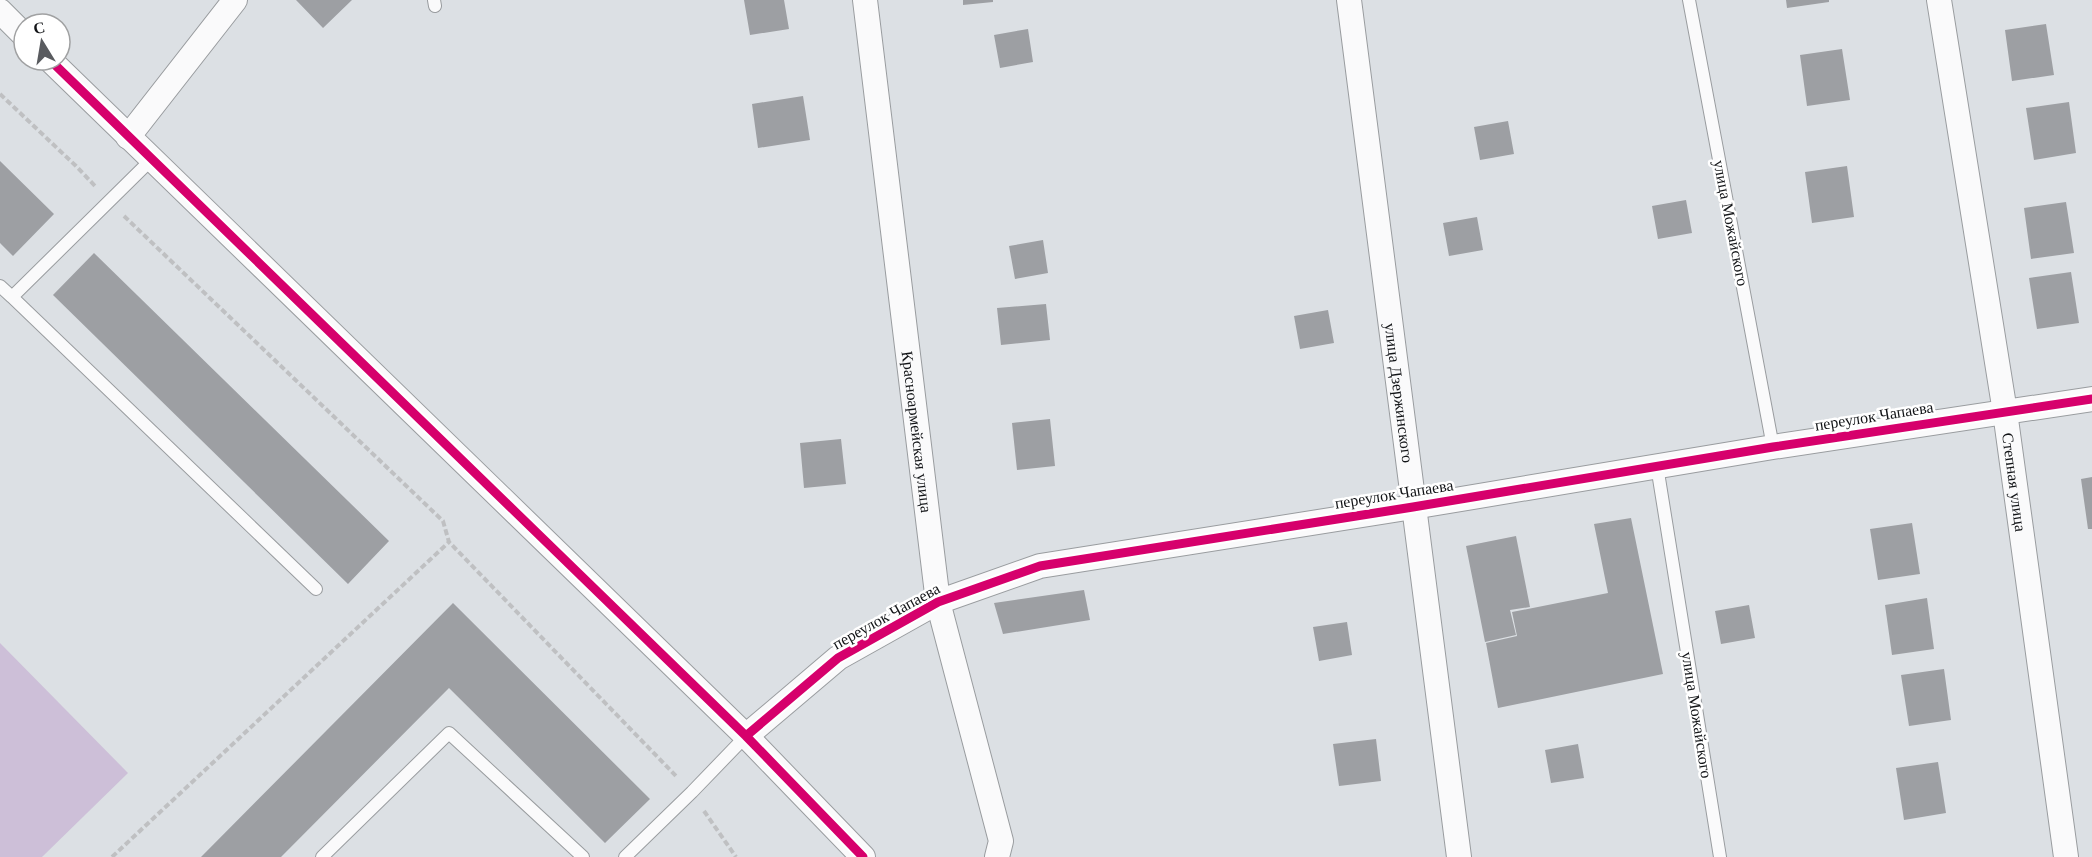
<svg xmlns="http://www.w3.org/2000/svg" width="2092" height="857" font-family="'Times New Roman',serif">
  <rect width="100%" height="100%" fill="#dce0e4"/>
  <path fill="#cdbfd8" d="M0 643 128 773 42 857H0Z"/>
  <path fill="#9d9fa3" d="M296 0H352L323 28Z
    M744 0H784L789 29 750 35Z
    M963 0H993V2L963 5Z
    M1786 0H1829V2L1787 8Z
    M2046 24 2054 75 2012 81 2005 30Z
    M1028 29 1033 62 1000 68 994 35Z
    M1842 49 1850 100 1807 106 1800 55Z
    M803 96 810 140 758 148 752 104Z
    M2069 102 2076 153 2034 160 2026 108Z
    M1508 121 1514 154 1480 160 1474 127Z
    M0 161 54 214 13 256 0 243Z
    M1847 166 1854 217 1812 223 1805 172Z
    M1686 200 1692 233 1658 239 1652 206Z
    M2066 202 2074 253 2031 259 2024 208Z
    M1477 217 1483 250 1449 256 1443 223Z
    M1043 240 1048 273 1015 279 1009 246Z
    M94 253 389 541 348 584 53 295Z
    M2071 272 2079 323 2037 329 2029 278Z
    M1046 304 1050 340 1001 345 997 308Z
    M1328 310 1334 343 1300 349 1294 316Z
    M1050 419 1055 466 1017 470 1012 423Z
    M841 439 846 484 804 488 800 443Z
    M2092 477V529H2088L2081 479Z
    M1631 518 1663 674 1498 708 1486 643 1517 636 1512 612 1608 593 1594 524Z
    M1912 523 1920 574 1878 580 1870 529Z
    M1516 536 1530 607 1510 610 1516 635 1485 642 1466 546Z
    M1084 590 1090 620 1003 634 994 603Z
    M1927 598 1934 649 1892 655 1885 605Z
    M453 603 650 799 605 843 449 688 281 857H201Z
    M1749 605 1755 638 1721 644 1715 611Z
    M1347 622 1352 655 1319 661 1313 627Z
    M1944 669 1951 720 1909 726 1901 675Z
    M1376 739 1381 781 1339 786 1333 744Z
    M1578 744 1584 778 1551 783 1545 750Z
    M1938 762 1946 813 1904 820 1896 768Z"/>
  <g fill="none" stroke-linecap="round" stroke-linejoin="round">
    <defs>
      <path id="service" d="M434 0 435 6
        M1689 0 1773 447
        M0 286 12 297 151 160
        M12 297 316 589
        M1657 466 1720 857
        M322 857 449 733 583 857
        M625 857 692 792 746 736"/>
      <g id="minor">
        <path id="s1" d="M865 0 938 602 1001 841 997 857"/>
        <path id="s2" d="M1349 0 1459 857"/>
        <path id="s3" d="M1939 0 2005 412 2066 857"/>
        <path d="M0 11 24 35"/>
        <path d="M50 60 746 736 863 857"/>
        <path d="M128 137 235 0"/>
        <path d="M746 736 838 658 938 602 1040 566 1413 507 1773 447 2092 399"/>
      </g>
    </defs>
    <use href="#service" stroke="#999c9f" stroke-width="14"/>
    <use href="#minor" stroke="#999c9f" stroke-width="26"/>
    <path stroke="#bfc0c2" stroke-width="4" stroke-dasharray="6 3" stroke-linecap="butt" d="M0 94 76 166 96 187
      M124 216 443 521 449 542 677 777
      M704 811 736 857
      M112 857 449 542"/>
    <use href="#service" stroke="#fafafb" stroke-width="12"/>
    <use href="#minor" stroke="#fafafb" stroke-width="24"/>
    <defs>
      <path id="cycleway" d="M50 60 746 736 863 857
        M746 736 838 658 938 602 1040 566 1413 507 1773 447 2092 399"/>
    </defs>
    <use href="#cycleway" stroke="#fff" stroke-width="13"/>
    <use href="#cycleway" stroke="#d6006c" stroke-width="9"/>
  </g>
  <g text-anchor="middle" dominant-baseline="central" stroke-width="5" stroke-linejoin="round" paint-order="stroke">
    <g font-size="16" fill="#121417" stroke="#fff">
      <text transform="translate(1731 223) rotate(79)">улица Можайского</text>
      <text stroke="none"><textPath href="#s2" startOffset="396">улица Дзержинского</textPath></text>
      <text transform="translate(1874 416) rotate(-9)">переулок Чапаева</text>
      <text stroke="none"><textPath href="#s1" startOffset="435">Красноармейская улица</textPath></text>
      <text stroke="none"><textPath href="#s3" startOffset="488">Степная улица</textPath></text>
      <text transform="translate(1394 494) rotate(-9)">переулок Чапаева</text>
      <text transform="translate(886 616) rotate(-29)">переулок Чапаева</text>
      <text transform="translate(1697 715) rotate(81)">улица Можайского</text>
    </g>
  </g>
  <g transform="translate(42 42) rotate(349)"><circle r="28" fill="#ffffff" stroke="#a0a1a2" stroke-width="1.5"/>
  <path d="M0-4.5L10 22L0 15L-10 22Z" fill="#595b5f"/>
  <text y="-9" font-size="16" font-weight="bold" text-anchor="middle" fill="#121417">С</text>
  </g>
</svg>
